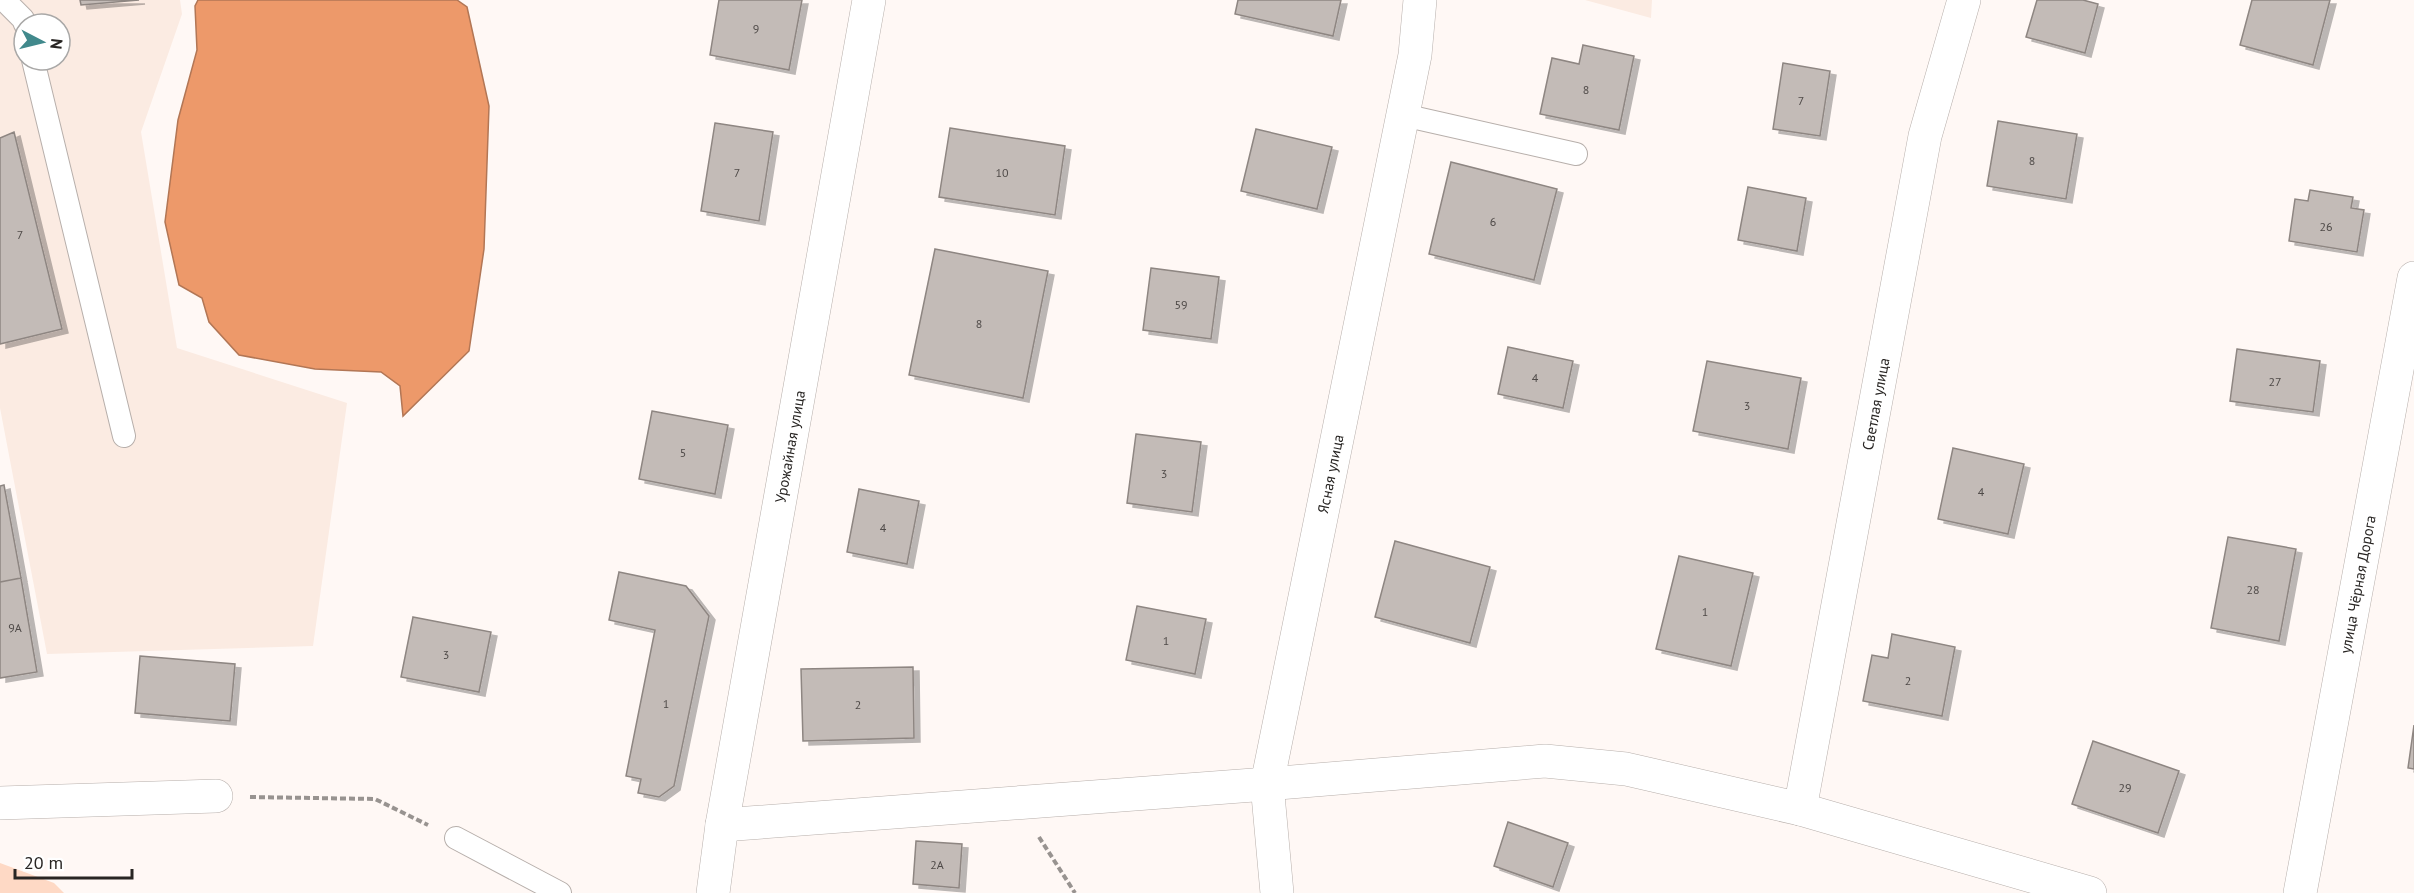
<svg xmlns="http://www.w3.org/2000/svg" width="2414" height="893" font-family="'PT Sans',sans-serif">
  <defs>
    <filter id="shadow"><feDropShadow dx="6" dy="4" stdDeviation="0" flood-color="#0004"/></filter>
  </defs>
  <rect width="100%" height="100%" fill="#fff8f5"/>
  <path fill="#fbebe2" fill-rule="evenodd" d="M0 0H180L182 14 141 132 177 348 347 403 313 646 47 654 0 408ZM24 24H60V60H24Z
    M1585 0H1652L1651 18Z"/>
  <path fill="#fed9c5" d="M0 863 54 883 64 893H0Z"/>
  <path fill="#ed996a" stroke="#b27655" stroke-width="1.5" d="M198 0H457L467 7 489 106 484 249 469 351 403 416 400 386 381 372 315 369 239 355 209 322 202 298 179 285 165 222 178 120 197 50 195 6Z"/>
  <path fill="#c3bbb7" stroke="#8e8682" stroke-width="1.5" filter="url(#shadow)" d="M80 0H139L81 5Z
    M719 0H802L789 70 710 55Z
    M1238 0H1341L1333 36 1235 14Z
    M2037 0H2083L2098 4 2085 53 2026 37Z
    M2252 0H2330L2313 65 2240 45Z
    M1583 45 1634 56 1619 130 1540 114 1552 58 1579 64Z
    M1783 63 1830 71 1820 136 1773 129Z
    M1998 121 2077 134 2066 199 1987 186Z
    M715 123 773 132 759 221 701 211Z
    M950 128 1065 146 1055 215 939 197Z
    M1256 129 1332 147 1317 209 1241 191Z
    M14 132 62 329 0 344V138Z
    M1451 162 1557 189 1534 280 1429 254Z
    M1748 187 1806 198 1797 251 1738 240Z
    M2310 190 2353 197 2351 208 2364 210 2357 252 2289 241 2295 199 2308 201Z
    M935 249 1048 271 1023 398 909 375Z
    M1151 268 1219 277 1211 339 1143 330Z
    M1508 347 1573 361 1563 408 1498 394Z
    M2237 349 2320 361 2313 412 2230 401Z
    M1707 361 1801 378 1788 449 1693 431Z
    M652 411 728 425 715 494 639 479Z
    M1136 434 1201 442 1192 512 1127 503Z
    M1953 448 2024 464 2008 534 1938 519Z
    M4 485 21 578 0 582V486Z
    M859 489 919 501 907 564 847 552Z
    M2228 537 2296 549 2279 641 2211 628Z
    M1395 541 1490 567 1470 643 1375 617Z
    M1679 556 1753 573 1731 666 1656 649Z
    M619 572 686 586 709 616 674 786 659 797 638 793 641 779 626 776 655 630 609 620Z
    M21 578 37 672 0 678V582Z
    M1137 606 1206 619 1195 674 1126 660Z
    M413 617 491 632 479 692 401 677Z
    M1892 634 1955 647 1942 716 1863 701 1872 655 1888 658Z
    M140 656 235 664 230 721 135 713Z
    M913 667 914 738 803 741 801 669Z
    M2414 725V769L2408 768Z
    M2093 741 2179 771 2158 833 2072 804Z
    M1508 822 1568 843 1553 887 1494 866Z
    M916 841 962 844 959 888 913 884Z"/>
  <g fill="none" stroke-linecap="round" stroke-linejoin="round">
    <defs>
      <path id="lane" d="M4 0 23 19 25 24
        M33 60 124 436
        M1403 115 1576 154
        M456 838 560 893"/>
      <g id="street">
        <path d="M0 803 216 796"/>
        <path id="s1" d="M1800 809 1925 136 1964 0"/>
        <path d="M722 825 1267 784 1545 761 1626 769 1800 809 2090 893"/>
        <path id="s2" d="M713 893 722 825 869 0"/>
        <path id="s3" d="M1277 893 1267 784 1415 55 1420 0"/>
        <path id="s4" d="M2300 893 2414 278"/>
      </g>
    </defs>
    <use href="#lane" stroke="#b7afab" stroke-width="24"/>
    <use href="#street" stroke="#b7afab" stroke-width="34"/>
    <path stroke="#989390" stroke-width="4" stroke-dasharray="6 3" stroke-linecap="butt" d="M250 797 375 799 428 825
      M1039 837 1075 893"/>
    <use href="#lane" stroke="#fff" stroke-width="22"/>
    <use href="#street" stroke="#fff" stroke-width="33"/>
  </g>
  <g text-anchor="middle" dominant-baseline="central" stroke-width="5" stroke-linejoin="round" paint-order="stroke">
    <g font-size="12" fill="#4f4a48">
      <text x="756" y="28">9</text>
      <text x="1586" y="89">8</text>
      <text x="1801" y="100">7</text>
      <text x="2032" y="160">8</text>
      <text x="737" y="172">7</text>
      <text x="1002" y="172">10</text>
      <text x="1493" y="221">6</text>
      <text x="2326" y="226">26</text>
      <text x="20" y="234">7</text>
      <text x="1181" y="304">59</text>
      <text x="979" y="323">8</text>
      <text x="1535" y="377">4</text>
      <text x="2275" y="381">27</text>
      <text x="1747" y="405">3</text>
      <text x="683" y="452">5</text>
      <text x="1164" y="473">3</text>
      <text x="1981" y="491">4</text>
      <text x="883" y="527">4</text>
      <text x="2253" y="589">28</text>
      <text x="1705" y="611">1</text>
      <text x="15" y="627">9А</text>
      <text x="1166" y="640">1</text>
      <text x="446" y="654">3</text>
      <text x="1908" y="680">2</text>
      <text x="666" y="703">1</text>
      <text x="858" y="704">2</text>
      <text x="2125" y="787">29</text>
      <text x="937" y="864">2А</text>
    </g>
    <g font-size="15" fill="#282523" stroke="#fff">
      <text stroke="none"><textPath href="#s1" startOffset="412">Светлая улица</textPath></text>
      <text stroke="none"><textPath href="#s2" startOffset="453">Урожайная улица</textPath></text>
      <text stroke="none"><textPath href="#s3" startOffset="426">Ясная улица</textPath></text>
      <text stroke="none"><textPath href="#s4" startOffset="314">улица Чёрная Дорога</textPath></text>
    </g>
  </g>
  <g transform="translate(42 42) rotate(97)"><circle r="28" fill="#ffffff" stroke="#a9a8a7" stroke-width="1.5"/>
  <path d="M0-4.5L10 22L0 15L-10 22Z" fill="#41898c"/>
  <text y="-9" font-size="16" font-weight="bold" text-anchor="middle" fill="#282523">N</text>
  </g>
  <path d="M15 869v9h117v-9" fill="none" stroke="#282523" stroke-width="3"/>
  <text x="24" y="869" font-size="18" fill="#282523" stroke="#ffffff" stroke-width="4.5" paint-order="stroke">20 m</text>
</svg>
